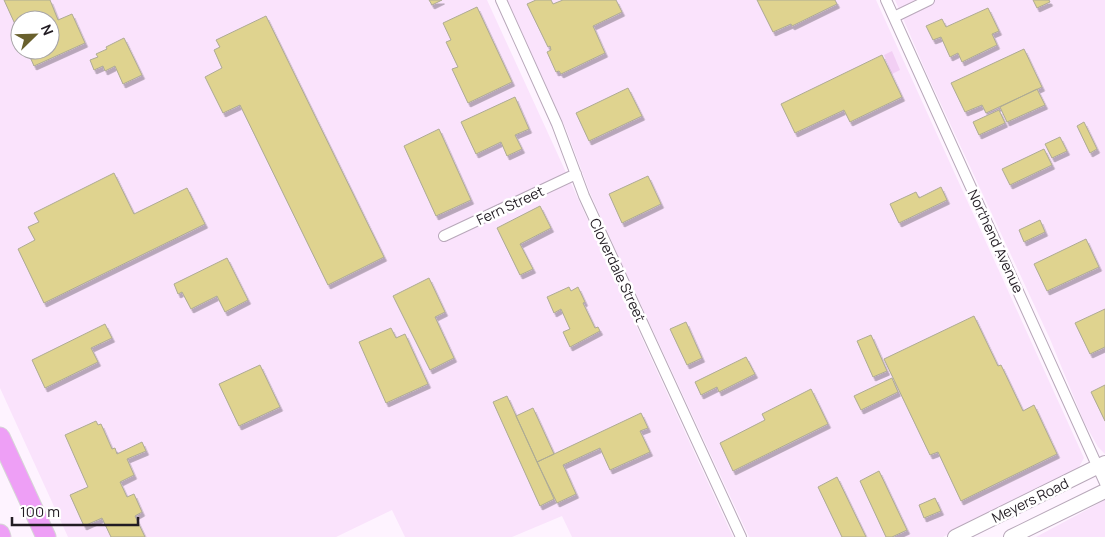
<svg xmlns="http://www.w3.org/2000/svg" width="1105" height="537" font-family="Manrope,sans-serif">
  <defs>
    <filter id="shadow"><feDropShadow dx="2.5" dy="4" stdDeviation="0" flood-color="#0004"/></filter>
  </defs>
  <rect width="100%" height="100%" fill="#fef3ff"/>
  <path fill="#fae3fc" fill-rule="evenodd" d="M0 0H487L733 537H572L562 516 512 537H405L392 510 336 537H68L0 388ZM20 20H50V50H20Z
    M507 0H876L1084 458 1079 467 1061 478 943 537H749L621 262 590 193 566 129Z
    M895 0H1105V454L1098 447 1084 422 1050 339 926 72Z
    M1105 500V537H1036Z"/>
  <path fill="#f2cff4" d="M892 51 900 70 892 74 884 55Z"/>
  <path fill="#dfd38f" stroke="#aeab94" filter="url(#shadow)" d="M4 0H50L58 20 72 14 85 43 34 66 27 50H50V20H20V35Z
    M429 0H442L432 5Z
    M536 0H551L553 4 563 0H616L622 12 593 26 605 53 561 74 559 71 556 72 547 52 551 50 550 46 548 47 527 4Z
    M757 0H835L837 4 792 26 791 24 773 32Z
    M1033 0H1049L1050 2 1037 8Z
    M477 7 512 82 468 103 452 69 458 67 446 42 451 40 443 23Z
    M988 8 999 31 992 34 997 45 962 62 958 53 950 57 941 37 933 40 926 26 942 19 946 27Z
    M266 16 384 257 328 285 240 105 223 113 205 77 222 68 214 50 220 47 216 40Z
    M124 38 142 75 123 84 115 66 105 71 103 66 94 70 90 60 98 57 96 54 107 49 106 47Z
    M1024 49 1042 87 986 113 982 105 965 112 951 83Z
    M882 55 902 97 850 122 844 110 795 133 781 104Z
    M628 88 642 116 589 141 576 113Z
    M1037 89 1045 105 1007 122 1000 107Z
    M515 97 529 129 515 135 522 149 507 156 501 142 476 154 461 122Z
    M999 110 1005 123 979 135 973 122Z
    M1084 122 1097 149 1090 153 1077 126Z
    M439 129 471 200 436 216 404 146Z
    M1060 137 1067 151 1052 158 1045 144Z
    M1044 149 1052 165 1010 185 1002 169Z
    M114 173 134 214 187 188 205 224 44 303 18 249 35 240 28 227 39 222 34 213Z
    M648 176 661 204 622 223 609 194Z
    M941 187 947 200 899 223 890 204 916 192 919 198Z
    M540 206 551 228 520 244 533 269 520 275 497 228Z
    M1040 220 1045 232 1024 242 1019 230Z
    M1086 239 1099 267 1047 291 1034 264Z
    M227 258 248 300 225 312 217 296 191 309 182 292 178 294 174 284Z
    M429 278 445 312 435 317 454 358 430 370 393 296Z
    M569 287 571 291 578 287 585 302 583 303 595 328 598 327 600 331 570 347 563 332 570 329 561 309 554 313 547 297Z
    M1105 309V347L1090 354 1075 323Z
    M974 316 998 366 1001 365 1023 411 1034 405 1057 454 961 501 938 452 930 455 884 359Z
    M686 322 702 358 687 365 670 329Z
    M105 324 112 338 91 348 98 362 45 388 32 360Z
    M391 328 396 338 405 334 428 384 386 403 359 342Z
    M871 335 887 371 873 377 857 341Z
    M746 357 755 374 719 392 717 387 701 395 695 382Z
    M260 365 280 407 239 426 219 384Z
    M892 378 898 392 861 410 854 396Z
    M1105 385V421L1091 392Z
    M811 389 828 424 733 471 720 443 765 420 762 414Z
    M507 396 554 499 540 506 493 402Z
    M533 408 554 454 537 462 516 416Z
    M641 413 648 428 640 431 650 452 610 470 600 448 563 465 576 494 557 503 537 462Z
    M96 421 98 425 101 424 112 449 115 448 117 454 142 442 146 451 127 459 134 475 120 482 127 497 134 494 142 512 135 516 145 537H111L102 518 84 526 70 495 88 487 65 435Z
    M879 471 907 530 892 537H886L860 481Z
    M837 477 866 537H842L818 487Z
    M935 498 941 511 924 518 919 505Z"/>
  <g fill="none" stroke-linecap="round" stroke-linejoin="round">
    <defs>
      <path id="street" d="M501 0 557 124 584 196 741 537
        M886 0 1105 483
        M894 17 929 0
        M444 236 576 174"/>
      <path id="secondary" d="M955 537 1105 463
        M1011 537 1105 491"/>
      <path id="highway" d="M0 437 46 537
        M0 534 1 537"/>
    </defs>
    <use href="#street" stroke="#b8a8ba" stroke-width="12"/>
    <use href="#secondary" stroke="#b8a8ba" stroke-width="16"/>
    <use href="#highway" stroke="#d7d6d7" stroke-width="21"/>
    <use href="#street" stroke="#fff" stroke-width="10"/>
    <use href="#secondary" stroke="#fff" stroke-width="14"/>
    <use href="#highway" stroke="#ee9ff6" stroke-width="19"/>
  </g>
  <g text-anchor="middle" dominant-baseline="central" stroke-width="5" stroke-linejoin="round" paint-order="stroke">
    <g font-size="14" fill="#221c23" stroke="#fff">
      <text transform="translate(510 205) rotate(-25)">Fern Street</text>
      <text transform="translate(996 241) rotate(65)">Northend Avenue</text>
      <text transform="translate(618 270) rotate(65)">Cloverdale Street</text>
      <text transform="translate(1030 500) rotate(-26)">Meyers Road</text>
    </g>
  </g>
  <g transform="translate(35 35) rotate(67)"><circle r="24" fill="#ffffff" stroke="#a7a4a7"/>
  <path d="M0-4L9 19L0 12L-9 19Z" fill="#69602d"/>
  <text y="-8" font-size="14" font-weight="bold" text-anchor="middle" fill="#221c23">N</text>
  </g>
  <path d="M12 517v8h126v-8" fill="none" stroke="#221c23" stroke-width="2.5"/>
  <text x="20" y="517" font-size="15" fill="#221c23" stroke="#ffffff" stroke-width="4" paint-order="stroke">100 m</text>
</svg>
